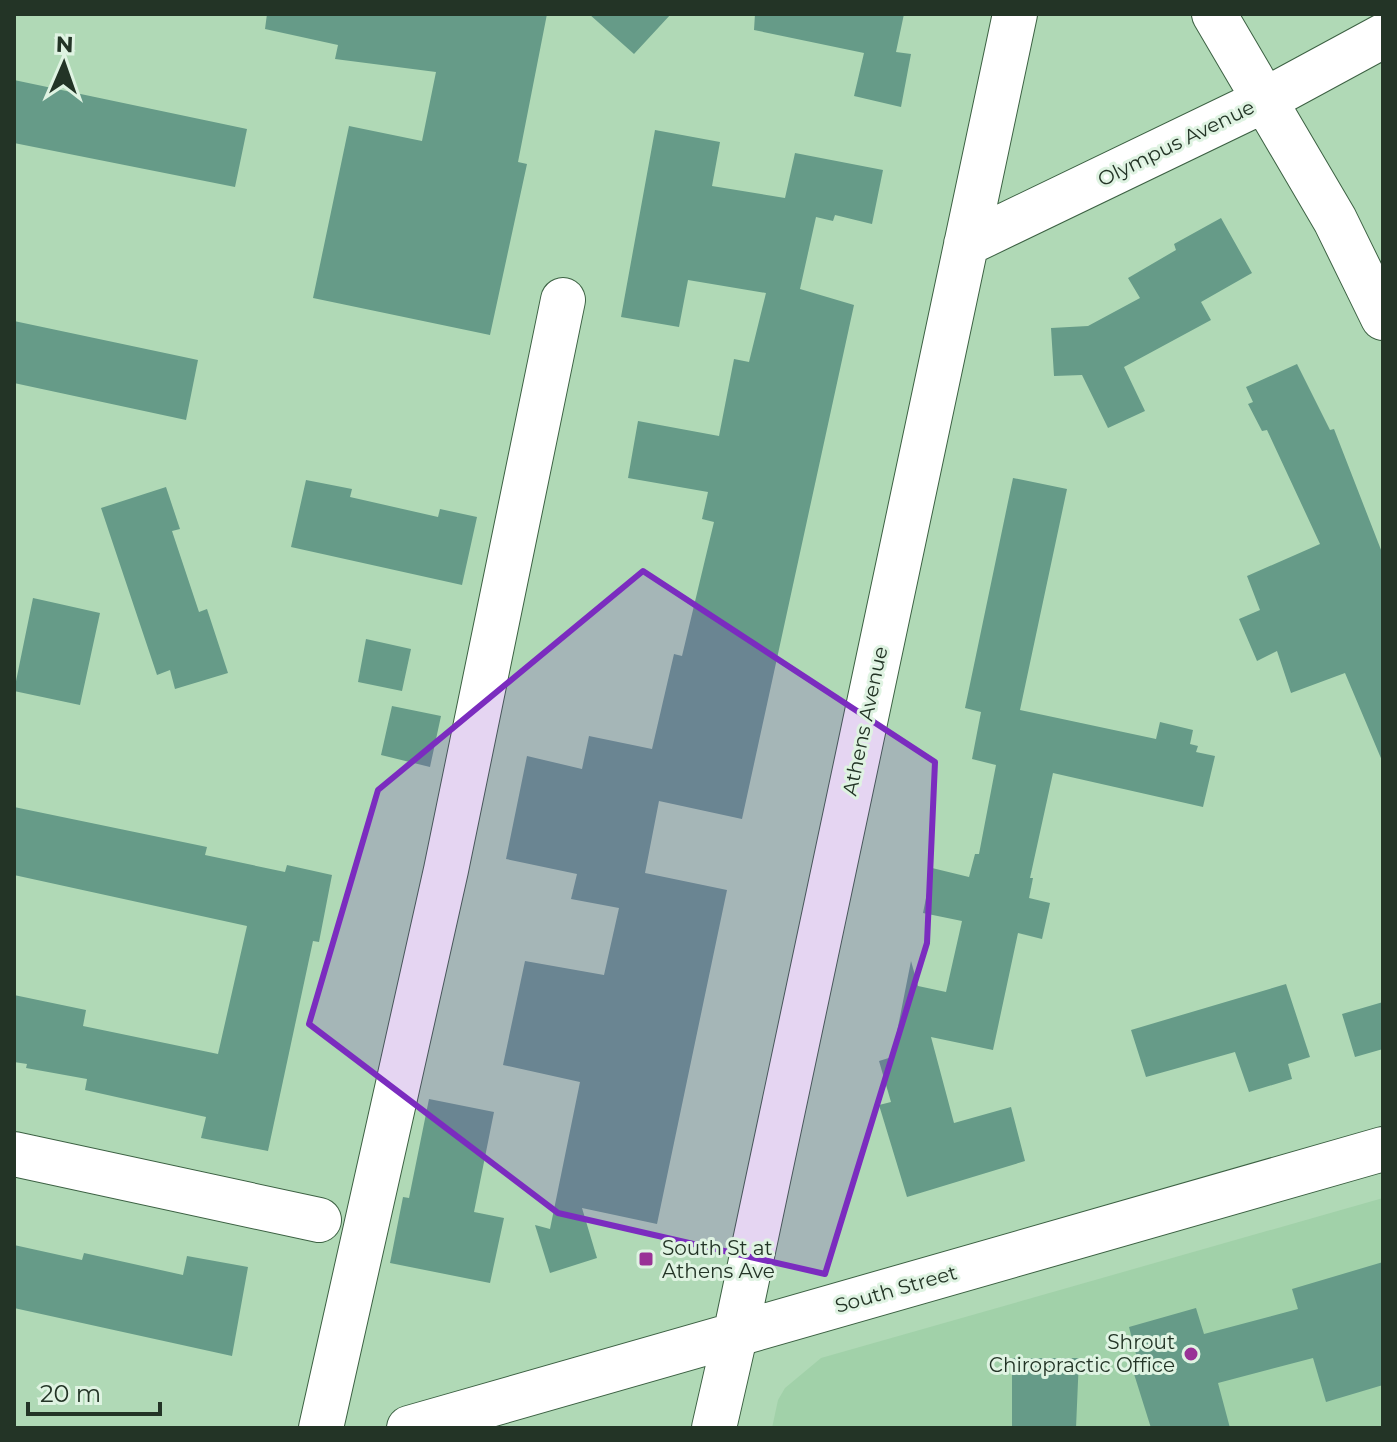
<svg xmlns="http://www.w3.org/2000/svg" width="1397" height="1442" font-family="Montserrat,sans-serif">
  <rect width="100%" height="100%" fill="#b0d9b6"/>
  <path fill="#a1d1a9" d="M1383 1198V1428H772L778 1400 785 1388 821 1358Z"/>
  <path fill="#669b88" d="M267 14H547L518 162 527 164 490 335 313 298 349 126 422 141 436 72 335 59 338 45 265 29Z
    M589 14H671L634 54Z
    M755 14H904L896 52 911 54 901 107 854 96 864 53 754 30Z
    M14 80 247 129 235 187 14 143Z
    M655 130 720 142 712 186 785 198 795 153 883 170 872 224 835 215 833 221 816 217 800 289 854 305 742 819 659 801 645 873 727 890 657 1224 582 1208 597 1258 550 1273 535 1225 550 1229 580 1082 503 1065 525 961 604 975 619 908 571 899 577 874 506 859 527 756 582 769 589 736 652 749 674 654 682 656 714 522 702 519 708 492 628 478 638 421 719 436 734 359 749 362 766 293 688 280 679 327 621 317Z
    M1221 218 1252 273 1201 302 1211 320 1124 367 1145 411 1108 428 1082 375 1054 376 1051 328 1088 326 1140 298 1128 278 1176 250 1174 244Z
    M14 321 198 360 186 420 14 383Z
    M1297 364 1330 430 1334 429 1383 555V763L1345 673 1291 693 1277 651 1257 661 1239 619 1260 610 1247 576 1320 544 1267 430 1262 431 1248 404 1253 402 1246 387Z
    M1013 478 1067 489 1020 710 1156 739 1160 722 1193 730 1190 744 1198 746 1196 752 1215 756 1203 807 1053 773 1030 878H1033L1029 898 1050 903 1042 939 1018 933 993 1050 931 1037 954 1123 1011 1107 1025 1161 907 1197 879 1105 891 1102 879 1061 892 1057 911 961 918 986 946 992 962 921 923 913 932 868 969 877 975 854H979L996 765 972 759 981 712 965 708Z
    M306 480 352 489 350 497 438 517 440 509 477 517 462 585 291 547Z
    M166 487 180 529 172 531 199 612 207 609 228 673 175 689 170 670 157 675 101 508Z
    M33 598 100 613 80 705 14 691Z
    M366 639 411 649 402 691 358 682Z
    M392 706 441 716 430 767 381 755Z
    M14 807 207 847 205 855 285 872 287 865 332 875 319 942 313 941 268 1151 201 1138 206 1117 85 1090 87 1079 26 1068 27 1064 14 1062V995L86 1010 83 1026 218 1054 247 926 14 875Z
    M1286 984 1310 1057 1288 1064 1292 1079 1249 1092 1235 1052 1146 1077 1131 1030Z
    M1383 1002V1049L1355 1057 1342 1014Z
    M429 1099 494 1112 474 1212 504 1218 490 1283 390 1263 403 1197 409 1198Z
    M14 1245 82 1260 84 1253 183 1275 187 1256 248 1267 232 1356 14 1308Z
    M1383 1262V1385L1326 1402 1313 1358 1218 1383 1230 1428H1151L1129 1358H1137L1129 1327 1196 1308 1204 1334 1298 1309 1292 1289Z
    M1012 1358H1079L1076 1428H1012Z"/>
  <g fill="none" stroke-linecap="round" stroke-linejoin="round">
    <defs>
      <path id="minor" d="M1214 14 1335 220 1383 318
        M966 244 1265 100 1383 36
        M14 1154 319 1220
        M735 1336 1015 14
        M321 1428 446 870 563 300
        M409 1428 1383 1149"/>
      <path id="major" d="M714 1428 735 1336"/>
    </defs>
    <use href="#minor" stroke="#3c6143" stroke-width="46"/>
    <use href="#major" stroke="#3c6143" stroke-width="46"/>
    <use href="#minor" stroke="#fff" stroke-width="44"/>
    <use href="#major" stroke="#fff" stroke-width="44"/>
  </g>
  <path fill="#7b2cbf" fill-opacity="0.2" stroke="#7b2cbf" stroke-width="6" stroke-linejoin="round" d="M643 571 935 762 927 943 825 1274 558 1213 309 1024 378 790Z"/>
  <g fill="#993296" stroke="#dff3e2" stroke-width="3">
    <rect x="638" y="1251" width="16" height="16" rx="4"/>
    <circle cx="1191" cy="1354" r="8"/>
  </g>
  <g text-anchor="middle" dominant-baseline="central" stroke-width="6" stroke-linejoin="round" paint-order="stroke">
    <g font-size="20" fill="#233426" stroke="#dff3e2">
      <text transform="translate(1176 143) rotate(-26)">Olympus Avenue</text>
      <text transform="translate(865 721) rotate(-78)">Athens Avenue</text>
      <text transform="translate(896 1289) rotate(-16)">South Street</text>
    </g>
    <g font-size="20" fill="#233426" stroke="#dff3e2" text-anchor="start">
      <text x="662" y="1248">South St at<tspan x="662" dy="23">Athens Ave</tspan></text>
      <text x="1175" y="1342" text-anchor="end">Shrout<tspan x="1175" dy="23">Chiropractic Office</tspan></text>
    </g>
  </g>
  <rect width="1397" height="1442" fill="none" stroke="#233426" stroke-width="32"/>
  <g transform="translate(64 64) rotate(2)" stroke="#dff3e2" stroke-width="6" paint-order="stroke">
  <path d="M0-6L14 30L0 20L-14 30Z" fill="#233426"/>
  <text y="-12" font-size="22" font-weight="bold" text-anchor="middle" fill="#233426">N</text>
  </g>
  <path d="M28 1402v12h132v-12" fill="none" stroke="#233426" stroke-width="4"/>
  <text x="40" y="1402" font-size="24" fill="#233426" stroke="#dff3e2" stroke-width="6" paint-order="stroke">20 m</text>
</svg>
